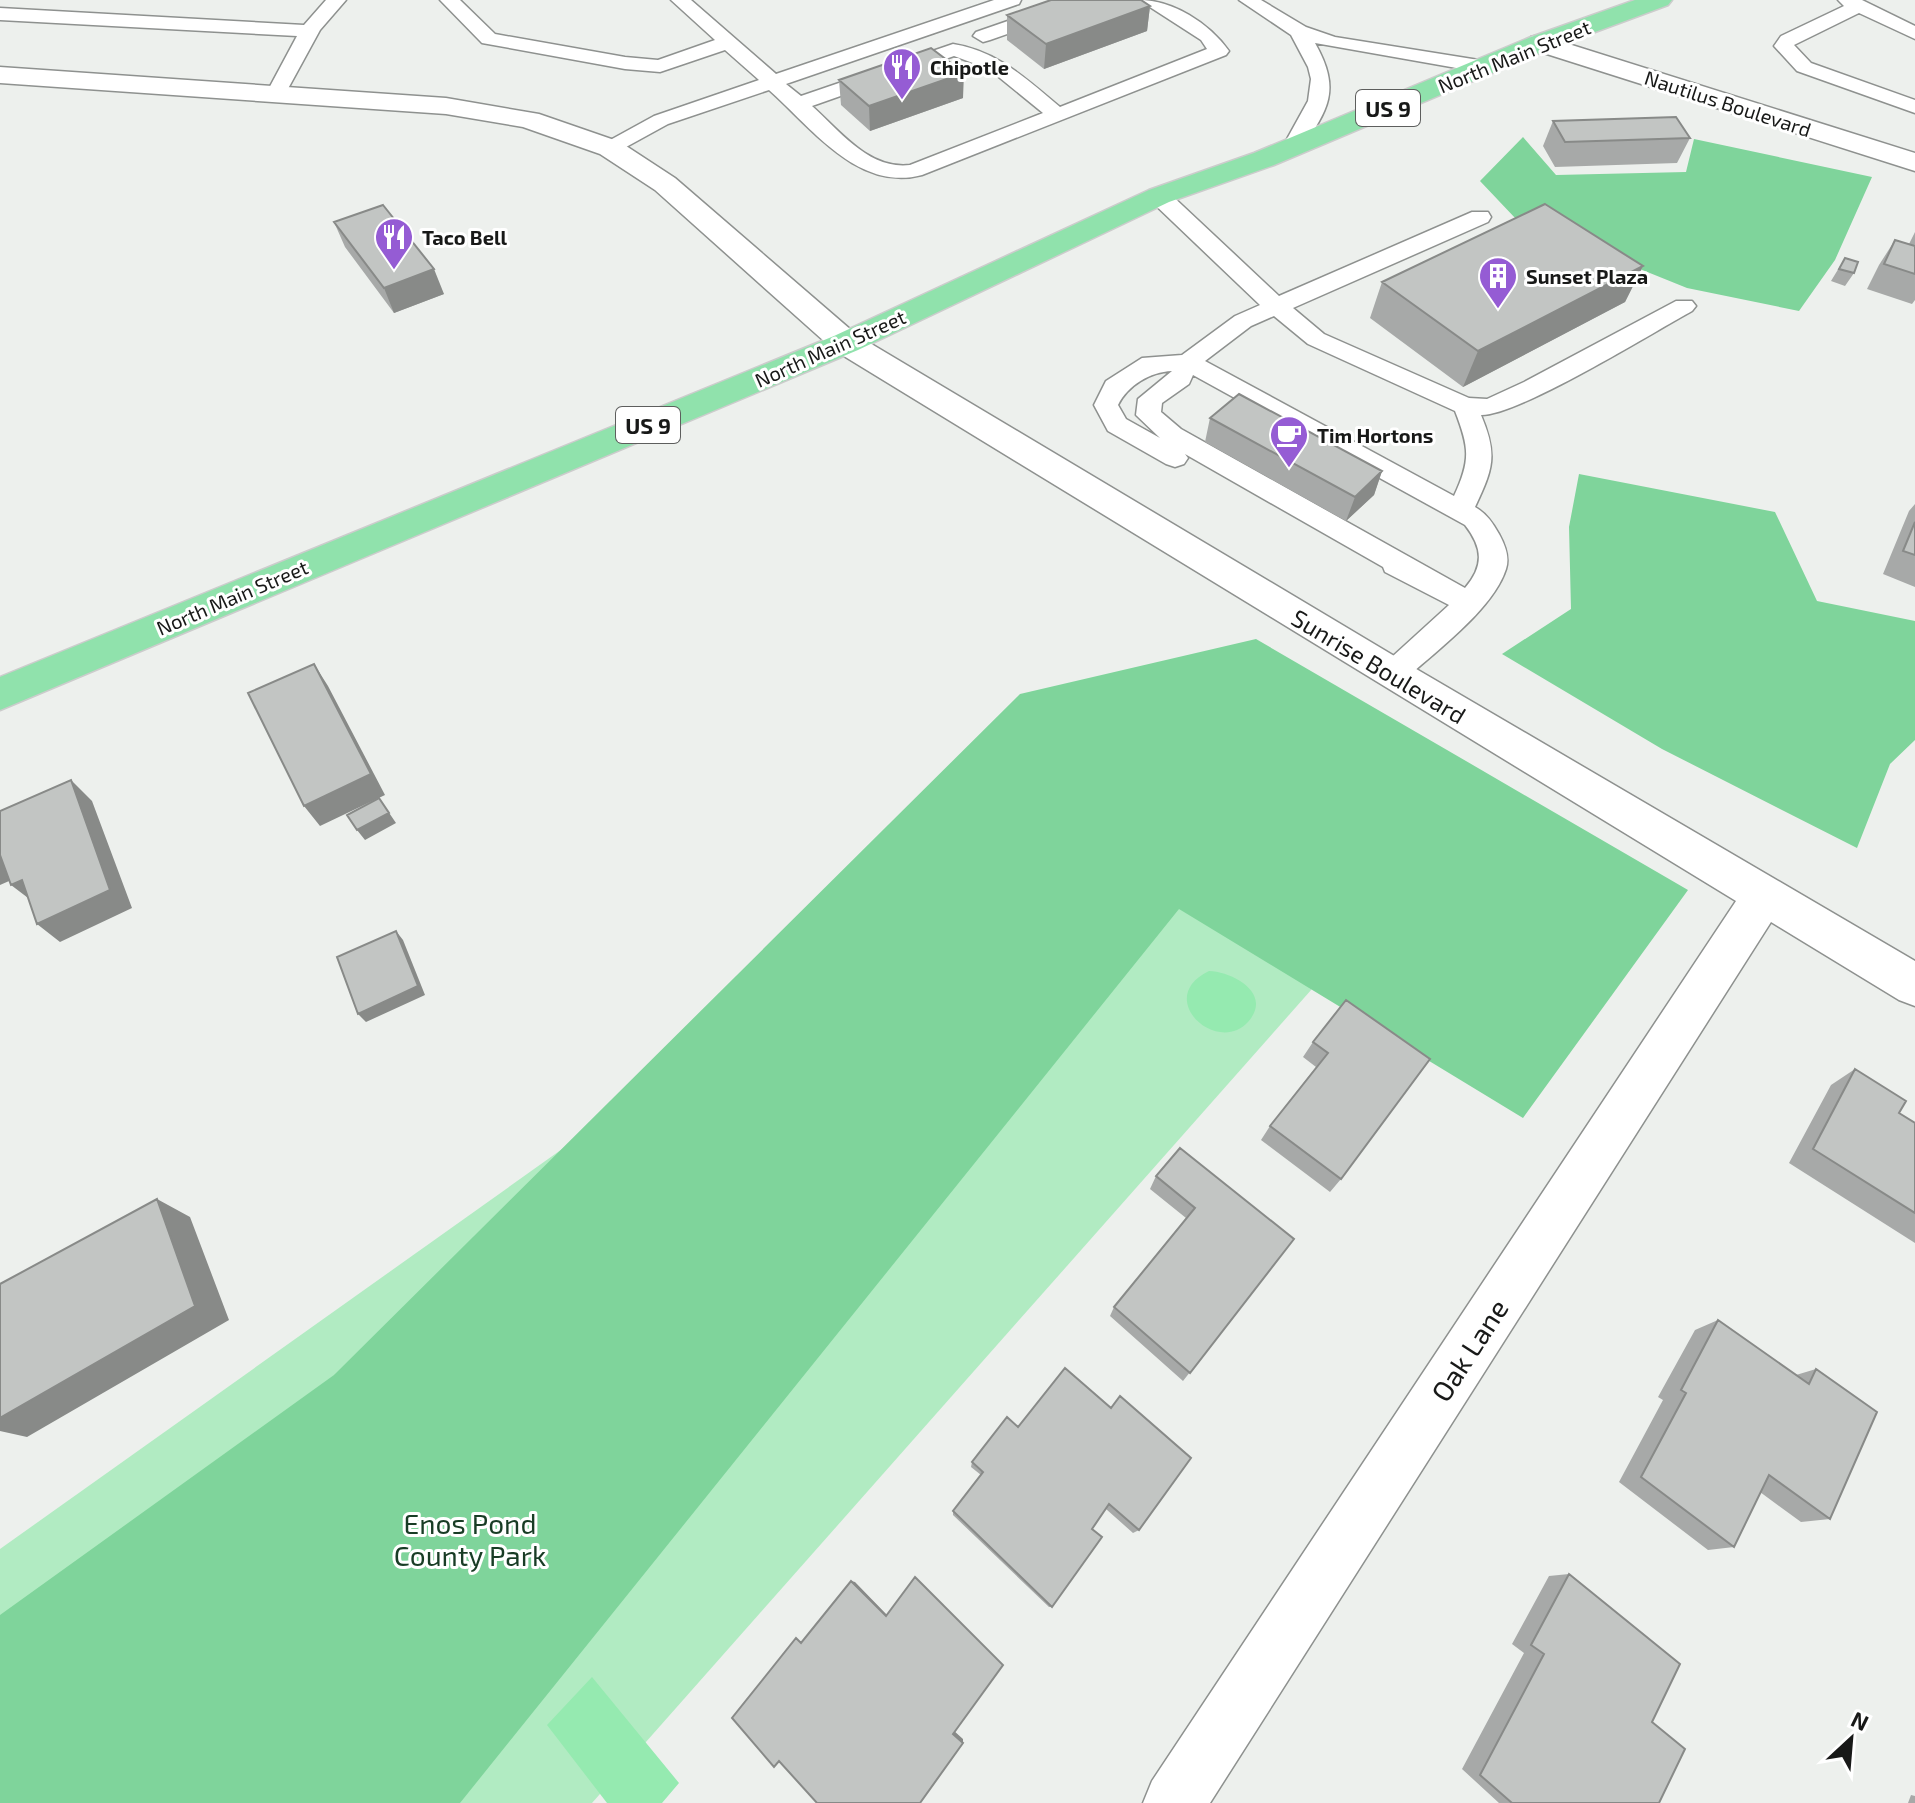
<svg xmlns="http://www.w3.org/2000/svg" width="1915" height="1803" font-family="'Exo 2',sans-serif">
  <rect width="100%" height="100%" fill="#edf0ed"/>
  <path fill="#b1ebc2" d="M1095 770 1327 972 592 1803H0V1549Z"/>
  <path fill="#7fd49b" d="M1523 137 1556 175 1686 172 1694 139 1872 177 1835 260 1799 311 1687 288 1516 219 1480 181Z
    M1579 474 1775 512 1817 601 1915 621V740L1890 764 1857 848 1662 749 1502 654 1571 609 1569 527Z
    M1256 639 1688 890 1523 1118 1179 909 460 1803H0V1615L334 1375 1020 694Z"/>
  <path fill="#95eab0" d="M1209 971C1234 972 1273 994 1248 1022 1217 1056 1153 998 1209 971Z
    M592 1677 679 1783 662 1803H607L547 1725Z"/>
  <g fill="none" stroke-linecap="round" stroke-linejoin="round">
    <defs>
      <path id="service" d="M326 0H346L320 30 284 96 277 98 267 92 297 36 0 20V8L304 25Z
        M440 0H460L495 34 625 57 658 60 715 40 671 0H691L776 74 994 0H1021L1019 4 786 84 801 96 953 44C998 51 1026 79 1060 107L1207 49 1201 40 1139 0C1173 0 1209 23 1229 51L1226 55 922 175C858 192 812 128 769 90L668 124 617 152H603L600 148 603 144 654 116 759 80 725 50 660 72 625 69 482 43ZM954 56 989 69 1043 113 910 165C869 170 840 131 812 106Z
        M1068 0H1095L1093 4 990 40 983 42 973 36 976 32Z
        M1239 0H1261L1306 27 1335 37 1485 61 1495 67 1485 73 1315 43C1342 91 1328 110 1299 152H1285L1282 148 1308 101 1311 79 1308 67 1291 35Z
        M1838 0H1862L1915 26V39L1859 13 1794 45 1811 63 1915 100V113L1797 71 1774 46 1781 36 1844 6Z
        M1159 190 1167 191 1279 296 1472 212H1488L1491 217 1488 222 1293 308 1324 334 1469 398 1487 399 1524 382 1676 301H1692L1696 306 1692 311C1652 333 1518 416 1481 415 1498 455 1493 469 1475 507 1486 513 1493 523 1499 534 1505 545 1510 557 1506 569 1493 610 1433 653 1402 682L1392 685 1382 682 1378 674 1382 666 1449 605 1385 572 1383 567 1185 454 1188 458 1184 464 1175 467 1166 464 1108 431 1094 405 1106 381 1142 358 1182 355 1235 316 1260 305 1151 201 1148 196ZM1274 316 1308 344 1455 411C1469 447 1471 460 1454 496L1205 361 1251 326ZM1172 371 1138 399 1136 415 1160 438 1126 419 1118 405C1128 385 1150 372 1172 371ZM1193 375 1465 525C1483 548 1484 566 1465 588L1181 429 1161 412 1162 403 1189 384Z"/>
      <path id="minor" d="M1540 35 1915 153V171L1531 49 1527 43 1531 37Z
        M0 67 446 98 539 114 620 142 675 178 858 336 1406 663 1915 961V1006L1899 1000 1771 922 1210 1803H1143L1152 1781 1736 901 834 350 655 190 600 154 523 127 446 114 0 83Z"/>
      <path id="trunk" d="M1635 0H1672L1668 5 1549 49 1274 165 1169 202 858 350 0 710V677L834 336 1149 190 1254 153 1531 37Z"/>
    </defs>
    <use href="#service" stroke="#8e918f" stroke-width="3"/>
    <use href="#minor" stroke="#8e918f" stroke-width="3"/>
    <use href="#trunk" stroke="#ccc" stroke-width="3"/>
    <use href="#service" fill="#fff" fill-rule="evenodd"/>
    <use href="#minor" fill="#fff" fill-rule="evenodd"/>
    <use href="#trunk" fill="#90e2ac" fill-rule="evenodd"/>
  </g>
  <path fill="#a7a9a8" d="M1150 6 1147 31 1044 69 1007 40V15Z
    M839 80 963 98 870 131 841 105Z
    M1553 121 1690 138 1677 163 1555 167 1543 146Z
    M334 222 444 294 394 313 345 247Z
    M1915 232V300L1912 304 1867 289 1879 265 1895 240 1909 244Z
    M1845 258 1854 273 1845 286 1831 281Z
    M1643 266 1625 302 1463 387 1370 318 1382 282Z
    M1210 418 1382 471 1374 495 1346 521 1205 442Z
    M1915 504V587L1883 574 1909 511Z
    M1313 1042 1430 1059 1341 1179 1330 1192 1261 1140 1270 1126 1316 1067 1303 1057Z
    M1855 1069 1899 1113 1915 1123V1243L1789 1163 1831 1085Z
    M1156 1176 1294 1239 1183 1381 1110 1316 1114 1307 1186 1218 1150 1189Z
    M1718 1320 1796 1375 1816 1369 1830 1519 1801 1522 1760 1492 1734 1547 1708 1550 1619 1482 1663 1400 1658 1397 1695 1330Z
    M1065 1368 1139 1530 1133 1533 1106 1509 1092 1529 1052 1607H1049L953 1515V1511L981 1475 971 1467 972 1462 1018 1427Z
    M1569 1574 1652 1722 1659 1803H1499L1462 1769 1524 1653 1512 1644 1549 1576Z
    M1911 1795 1915 1796V1803H1908Z"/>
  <path fill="#888a88" d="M1150 6 1147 31 1044 69 1046 44Z
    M964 73 963 98 870 131 869 106Z
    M1643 266 1625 302 1463 387 1478 351Z
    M434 269 444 294 394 313 384 288Z
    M1382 471 1374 495 1346 521 1355 497Z
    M314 664 328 686 385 795 320 826 304 806Z
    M71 780 92 801 132 908 60 942 37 924Z
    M379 798 396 823 365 840 357 830Z
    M0 855 25 874 0 885Z
    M22 880 36 904 11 885Z
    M396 931 403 940 425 995 366 1022 358 1014Z
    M157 1199 190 1217 229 1320 27 1437 0 1431V1418Z
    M851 1581 855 1582 888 1616H886Z
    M953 1730 963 1739V1743L953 1734Z"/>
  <path fill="#c2c5c3" stroke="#888a88" stroke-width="2" d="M1051 0H1141L1150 6 1046 44 1007 15Z
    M931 48 964 73 869 106 839 80Z
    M1676 117 1690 138 1565 142 1553 121Z
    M1545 204 1643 266 1478 351 1382 282Z
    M383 205 434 269 384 288 334 222Z
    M1895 240 1915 246V274L1884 264Z
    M1845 258 1858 262 1854 273 1839 269Z
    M1239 394 1382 471 1355 497 1210 418Z
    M1915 522V555L1903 551Z
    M314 664 371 774 304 806 248 693Z
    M71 780 110 890 37 924 22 880 11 885 0 855V811Z
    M379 798 389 813 357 830 347 815Z
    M396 931 418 986 358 1014 337 957Z
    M1346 1000 1430 1059 1341 1179 1270 1126 1328 1053 1313 1042Z
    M1855 1069 1906 1101 1899 1113 1915 1123V1213L1813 1149Z
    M1180 1148 1294 1239 1190 1373 1114 1307 1195 1208 1156 1176Z
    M157 1199 195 1306 0 1418V1284Z
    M1718 1320 1809 1384 1816 1369 1877 1412 1830 1519 1769 1475 1734 1547 1641 1477 1686 1393 1681 1390Z
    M1065 1368 1111 1408 1120 1396 1191 1458 1139 1530 1109 1504 1092 1529 1102 1537 1052 1607 953 1511 983 1472 972 1462 1007 1417 1018 1427Z
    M1569 1574 1680 1664 1652 1722 1685 1749 1659 1803H1512L1480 1775 1544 1654 1531 1645Z
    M915 1577 1003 1665 953 1734 963 1743 920 1803H817L779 1761 774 1767 732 1718 796 1638 801 1643 851 1581 886 1616Z"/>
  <defs>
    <symbol id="restaurant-pin" viewBox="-11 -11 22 30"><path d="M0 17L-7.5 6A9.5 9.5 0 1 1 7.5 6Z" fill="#955cd4" stroke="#fff"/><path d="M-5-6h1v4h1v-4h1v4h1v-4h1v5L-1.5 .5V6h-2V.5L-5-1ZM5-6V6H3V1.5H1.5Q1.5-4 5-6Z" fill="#fff"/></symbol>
    <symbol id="building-pin" viewBox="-11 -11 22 30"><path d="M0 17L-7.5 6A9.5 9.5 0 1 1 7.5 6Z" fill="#955cd4" stroke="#fff"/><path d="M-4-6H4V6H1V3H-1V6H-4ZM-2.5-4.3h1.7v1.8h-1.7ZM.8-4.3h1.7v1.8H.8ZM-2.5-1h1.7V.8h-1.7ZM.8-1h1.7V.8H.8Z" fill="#fff"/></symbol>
    <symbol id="cafe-pin" viewBox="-11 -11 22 30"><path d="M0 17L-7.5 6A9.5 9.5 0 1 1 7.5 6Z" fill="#955cd4" stroke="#fff"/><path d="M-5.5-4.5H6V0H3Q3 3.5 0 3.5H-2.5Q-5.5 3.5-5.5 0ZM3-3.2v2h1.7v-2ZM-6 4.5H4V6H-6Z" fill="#fff"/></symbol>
  </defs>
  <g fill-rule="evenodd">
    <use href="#restaurant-pin" x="880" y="45" width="44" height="60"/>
    <use href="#restaurant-pin" x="372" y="215" width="44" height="60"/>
    <use href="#building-pin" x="1476" y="254" width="44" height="60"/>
    <use href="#cafe-pin" x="1267" y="413" width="44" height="60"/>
  </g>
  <g text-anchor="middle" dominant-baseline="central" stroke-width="6" stroke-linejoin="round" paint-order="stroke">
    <g font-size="20" fill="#181918" stroke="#fff">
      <text transform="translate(1514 56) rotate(-22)">North Main Street</text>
      <text transform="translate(1728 103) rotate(18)">Nautilus Boulevard</text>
      <text transform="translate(830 348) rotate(-24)">North Main Street</text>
      <text transform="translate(232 597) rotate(-23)">North Main Street</text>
    </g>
    <g font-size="20" font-weight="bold" fill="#181918" stroke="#fff" text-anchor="start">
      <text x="930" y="67">Chipotle</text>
      <text x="422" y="237">Taco Bell</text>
      <text x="1526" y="276">Sunset Plaza</text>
      <text x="1317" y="435">Tim Hortons</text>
    </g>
    <g fill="#fff" stroke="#5d5e5d" stroke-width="2">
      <rect x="1356" y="90" width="64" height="36" rx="6"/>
      <rect x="616" y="407" width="64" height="36" rx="6"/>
    </g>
    <g font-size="22" font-weight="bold" fill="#181918">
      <text x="1388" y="108">US 9</text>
      <text x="648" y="425">US 9</text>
    </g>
    <g font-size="24" fill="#181918" stroke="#fff">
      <text transform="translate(1379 666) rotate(31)">Sunrise Boulevard</text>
    </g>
    <g font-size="28" fill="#181918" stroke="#fff">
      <text transform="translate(1469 1350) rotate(-57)">Oak Lane</text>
    </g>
    <g font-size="28" fill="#183c25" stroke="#fff">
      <text x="470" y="1523">Enos Pond<tspan x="470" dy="32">County Park</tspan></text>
    </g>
  </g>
  <g transform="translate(1851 1739) rotate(26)" stroke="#ffffff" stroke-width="6" paint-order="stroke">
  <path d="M0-6L14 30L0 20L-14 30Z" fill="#181918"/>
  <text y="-12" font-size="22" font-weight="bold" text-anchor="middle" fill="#181918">N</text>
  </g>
</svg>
